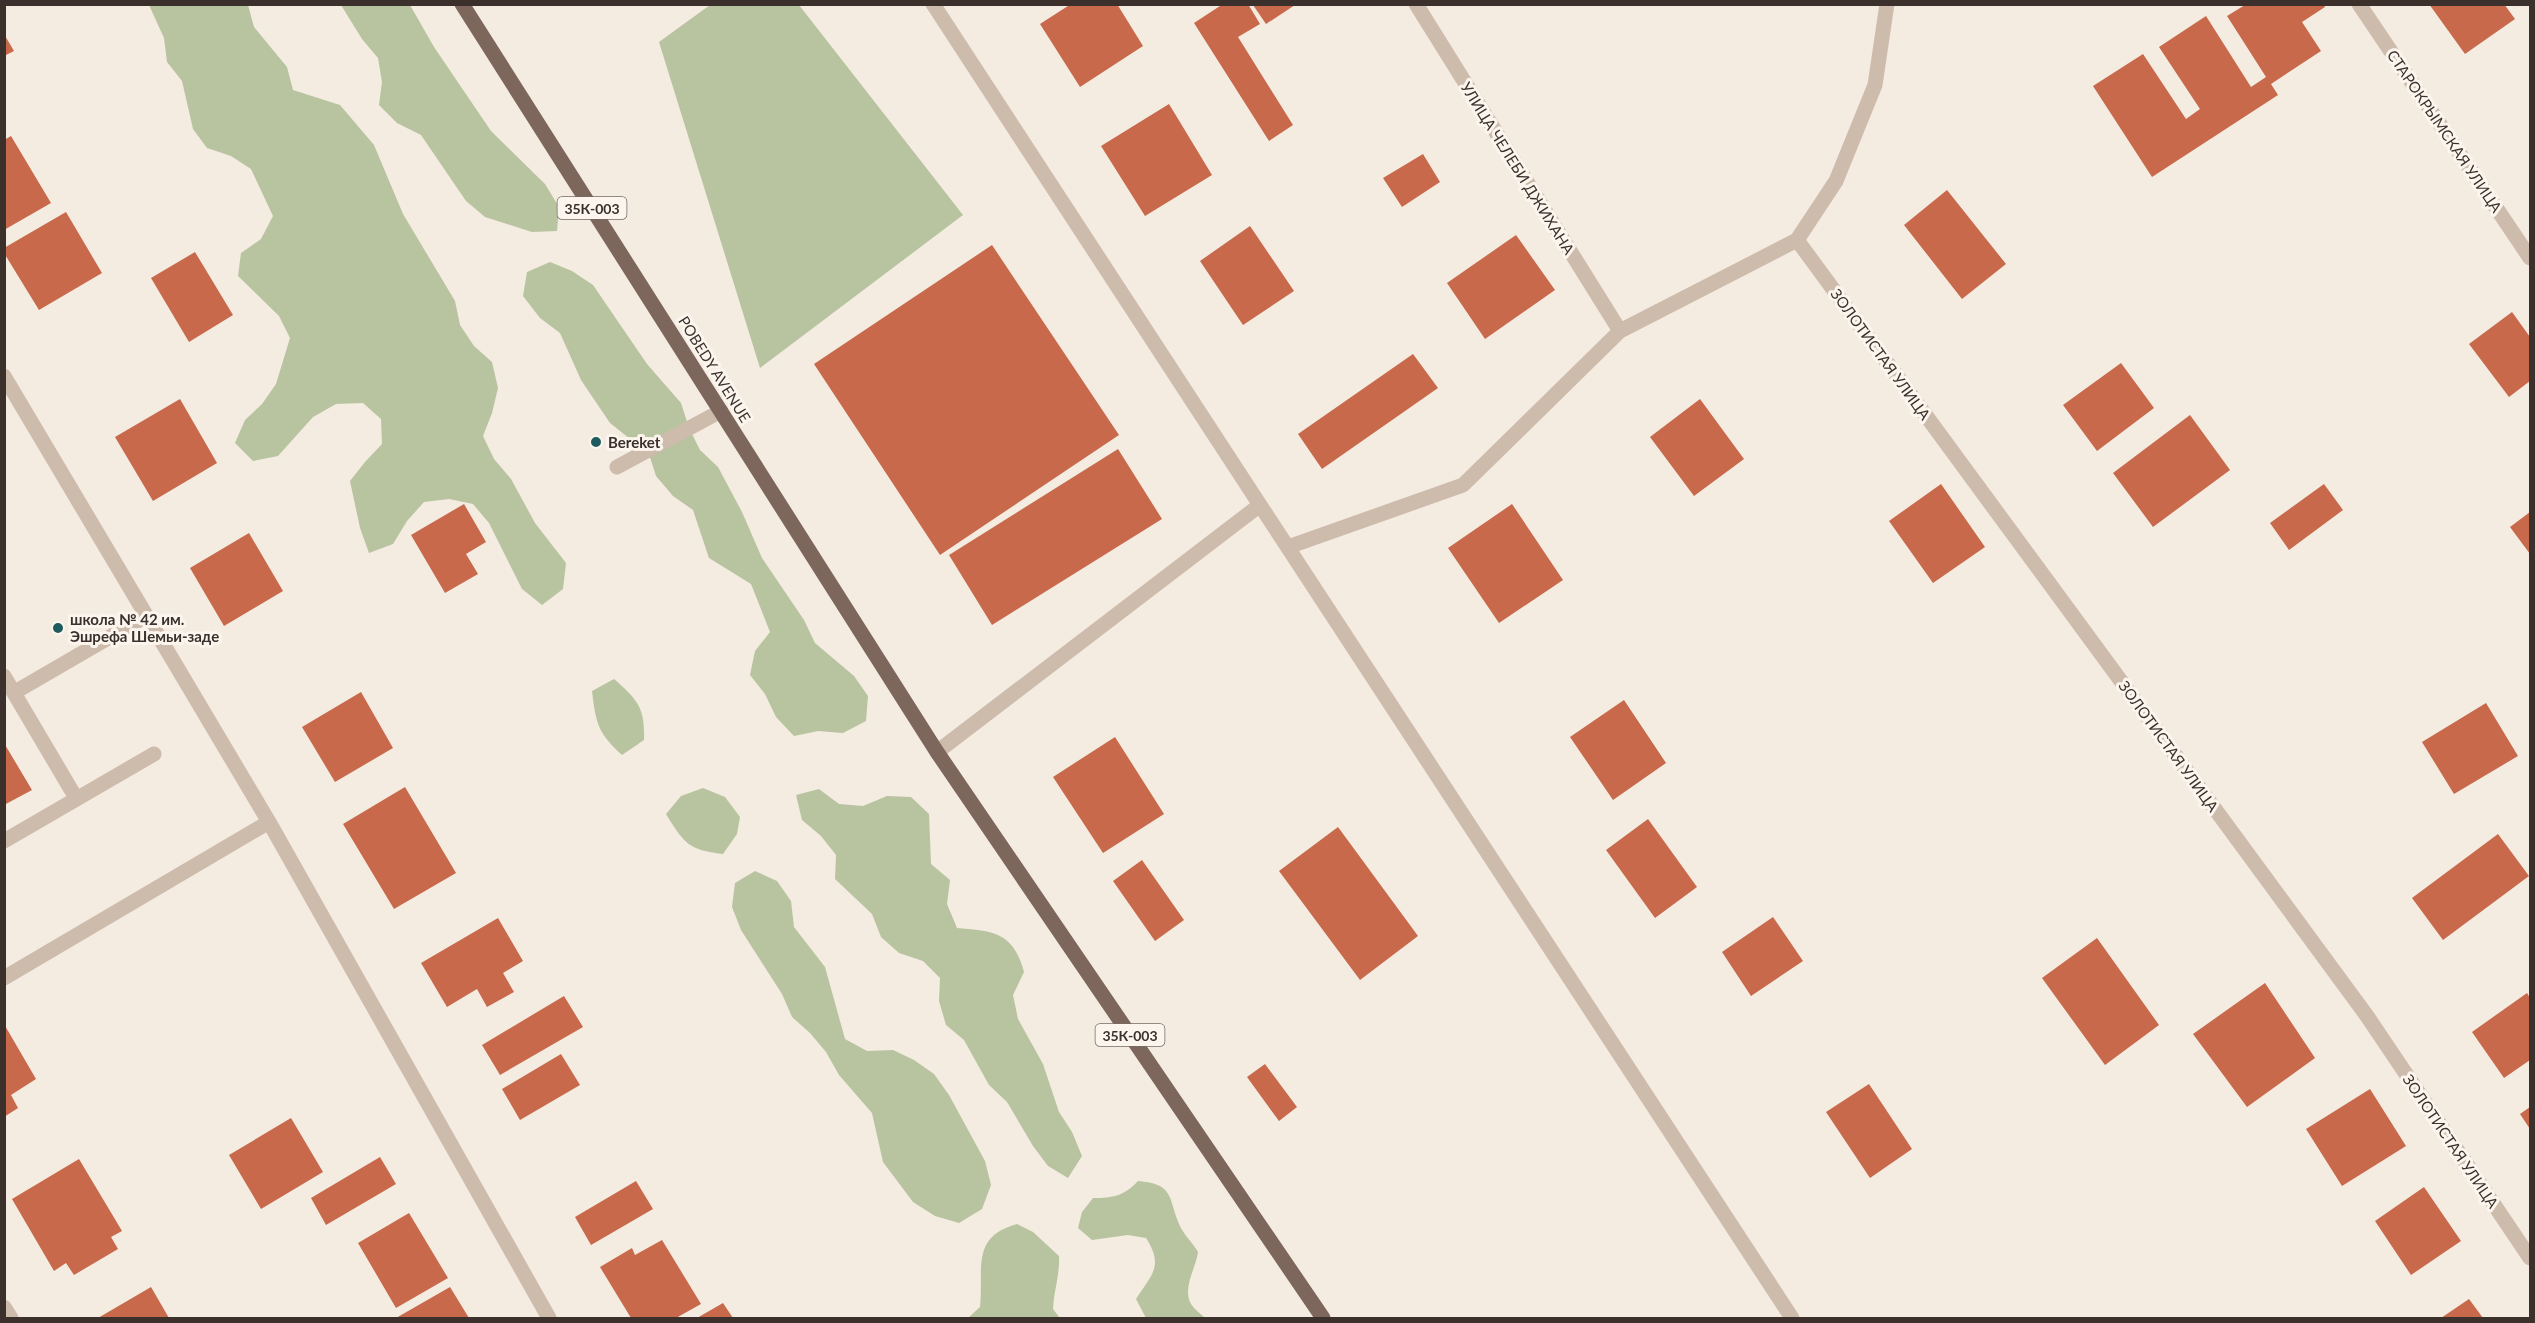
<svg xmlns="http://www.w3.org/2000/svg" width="2535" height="1323" font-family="Lato,sans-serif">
  <rect width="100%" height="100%" fill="#f4ebe1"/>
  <path fill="#b8c4a0" d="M149 5H248L254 27 287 67 293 90 340 105 374 145 403 214 455 301 460 325 474 346 492 362 498 388 492 413 483 436 494 459 511 479 535 523 566 563 563 589 542 605 522 589 489 523 473 504 449 499 424 502 407 521 393 544 369 553 360 528 350 481 365 462 382 444 381 419 363 403 336 404 313 417 278 456 253 461 235 443 245 420 262 404 276 384 290 338 279 316 238 276 241 253 261 239 273 216 251 169 231 156 207 148 193 129 182 81 167 62 164 38Z
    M341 5H410L434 47 491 131 545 184 559 207 557 231 532 232 485 217 466 201 421 135 397 123 379 105 382 82 378 58 362 39Z
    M710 5H799L963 215 760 368 659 42Z
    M550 262 572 271 593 285 647 364 681 403 689 428 700 450 718 467 742 512 762 558 804 620 815 643 854 676 868 696 866 721 843 733 818 731 794 736 776 717 765 694 750 675 755 651 770 632 751 584 709 558 693 510 673 496 656 476 649 454 610 423 581 380 560 333 540 318 523 296 527 272Z
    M614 679C638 700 645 708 644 740L622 755C598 733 596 724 592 691Z
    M703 788 725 797 740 817 737 834 723 854C688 850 684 843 666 814L681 796Z
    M819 789 839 804 863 806 887 796 911 797 929 814 931 864 950 880 947 904 957 928C994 931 1013 932 1024 972L1013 995 1018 1019 1043 1064 1059 1112 1072 1132 1082 1156 1068 1178 1048 1166 1033 1146 1007 1102 989 1085 964 1040 946 1025 939 1001 940 978 923 961 899 953 881 937 872 914 835 879 836 855 821 836 802 820 796 795Z
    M755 871 777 881 791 901 794 927 825 967 845 1039 867 1051 893 1050 914 1060 934 1074 949 1095 985 1161 991 1185 982 1209 959 1223 935 1216 913 1202 883 1162 872 1113 839 1075 826 1052 810 1033 792 1017 782 994 741 930 732 907 735 883Z
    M1138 1181C1174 1184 1168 1197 1179 1224 1183 1234 1193 1243 1198 1252 1196 1268 1182 1288 1191 1304 1194 1309 1201 1314 1205 1318H1146L1136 1299C1152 1274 1164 1266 1146 1238L1128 1235 1092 1240 1078 1228 1082 1212 1093 1198C1113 1198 1124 1196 1138 1181Z
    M1017 1224 1033 1232 1059 1256C1060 1274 1054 1290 1053 1309L1060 1318H968L980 1307C984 1269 970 1237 1017 1224Z"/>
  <path fill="#c8694b" d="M1071 4H1117L1143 46 1080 87 1040 24Z
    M1223 4H1248L1260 24 1238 37 1293 125 1269 141 1194 23Z
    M2429 4H2504L2515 19 2465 54Z
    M1253 5H1295L1266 24Z
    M2245 5H2324L2325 7 2302 22 2321 51 2271 84 2278 95 2152 177 2093 86 2143 54 2186 119 2200 109 2159 47 2206 16 2251 87 2266 77 2227 16Z
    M4 34 14 51 4 56Z
    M1169 104 1212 175 1145 216 1101 146Z
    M11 136 51 203 4 230V140Z
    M1423 154 1440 182 1402 207 1383 178Z
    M1947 190 2006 264 1962 299 1904 225Z
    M66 212 102 273 39 310 4 253V248Z
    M1250 226 1294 291 1243 325 1200 261Z
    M1516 235 1555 290 1485 339 1447 283Z
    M992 245 1119 435 940 555 814 364Z
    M195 252 233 315 189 342 151 278Z
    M2512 312 2530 337V381L2509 397 2469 344Z
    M1413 354 1438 388 1322 469 1298 434Z
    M2121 363 2154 408 2097 451 2063 405Z
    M180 399 217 463 153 501 115 437Z
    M1700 399 1744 459 1694 496 1650 437Z
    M2190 415 2230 470 2153 527 2113 473Z
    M1118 449 1162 519 992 625 949 555Z
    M1941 484 1985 547 1933 583 1889 521Z
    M2324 484 2343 510 2289 550 2270 523Z
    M464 504 486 542 466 554 478 574 445 593 411 535Z
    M1512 504 1563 580 1499 623 1448 548Z
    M2530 512V554L2510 527Z
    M249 533 283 591 224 626 190 568Z
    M361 692 393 748 335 782 302 727Z
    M1624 700 1666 763 1613 800 1570 737Z
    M2486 703 2518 756 2454 794 2422 742Z
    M1115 737 1164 814 1103 853 1053 777Z
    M4 743 32 790 4 805Z
    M405 787 456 873 394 909 343 824Z
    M1648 819 1697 887 1655 918 1606 850Z
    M1338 827 1418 936 1360 980 1279 871Z
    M2498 834 2529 876 2443 940 2412 898Z
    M1142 860 1184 920 1155 941 1113 881Z
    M1773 917 1803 961 1751 996 1722 952Z
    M498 918 523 961 503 973 514 992 487 1007 477 989 447 1007 421 963Z
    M2097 938 2159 1025 2105 1065 2042 978Z
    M2265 983 2315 1058 2247 1107 2193 1034Z
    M2527 993 2530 998V1060L2504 1078 2472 1032Z
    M564 996 583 1027 500 1075 482 1045Z
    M4 1024 36 1079 11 1095 18 1108 4 1117Z
    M561 1054 580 1085 520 1120 502 1089Z
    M1265 1064 1297 1107 1279 1121 1247 1077Z
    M1869 1084 1912 1149 1870 1178 1826 1112Z
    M2370 1089 2406 1146 2342 1186 2306 1129Z
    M2530 1107V1129L2520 1114Z
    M291 1118 323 1172 261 1209 229 1155Z
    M380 1157 396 1184 326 1225 311 1198Z
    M79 1159 122 1231 111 1237 118 1249 74 1275 66 1263 54 1271 12 1199Z
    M636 1181 653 1209 591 1245 575 1217Z
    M2424 1187 2461 1241 2411 1275 2375 1221Z
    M409 1213 448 1278 396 1308 358 1243Z
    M662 1240 701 1304 676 1318H631L600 1267 632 1248 635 1255Z
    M151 1287 169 1318H98Z
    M450 1287 469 1318H396Z
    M2469 1299 2483 1318H2441Z
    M723 1303 733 1318H697Z"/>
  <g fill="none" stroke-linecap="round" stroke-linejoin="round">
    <path stroke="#cdbbac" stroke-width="15" d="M933 4 1260 505 937 752
      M1416 4 1620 331
      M2359 4 2530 258
      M1797 240 2367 1016 2530 1258
      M4 376 269 822 549 1318
      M617 467 721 411
      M1260 505 1792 1318
      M1288 547 1463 485 1620 331 1797 240 1836 181 1875 85 1887 4
      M4 676 76 798
      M15 692 146 616
      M4 841 154 754
      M4 978 269 822
      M4 1307 11 1318"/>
    <path stroke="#7d675c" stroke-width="15" d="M462 4 937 752 1323 1318"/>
  </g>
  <g fill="#1f5a5e" stroke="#fbf5ee" stroke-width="2">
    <circle cx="596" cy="442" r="6"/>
    <circle cx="58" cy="628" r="6"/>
  </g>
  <g text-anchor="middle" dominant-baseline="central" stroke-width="6" stroke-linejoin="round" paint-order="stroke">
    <g fill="#fbf5ee" stroke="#756b66" stroke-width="1.5">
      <rect x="557.5" y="197" width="69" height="22" rx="4.5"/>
      <rect x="1095.5" y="1024" width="69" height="22" rx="4.5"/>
    </g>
    <g font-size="14" font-weight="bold" fill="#3b302b">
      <text x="592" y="208">35К-003</text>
      <text x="1130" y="1035">35К-003</text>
    </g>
    <g font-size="15" fill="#3b302b" stroke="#fbf5ee">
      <text transform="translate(2445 131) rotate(56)">СТАРОКРЫМСКАЯ УЛИЦА</text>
      <text transform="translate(1518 168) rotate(58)">УЛИЦА ЧЕЛЕБИ ДЖИХАНА</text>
      <text transform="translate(1881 354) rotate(54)">ЗОЛОТИСТАЯ УЛИЦА</text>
      <text transform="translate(715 369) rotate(58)">POBEDY AVENUE</text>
      <text transform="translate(2169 746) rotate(54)">ЗОЛОТИСТАЯ УЛИЦА</text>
      <text transform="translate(2451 1141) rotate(56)">ЗОЛОТИСТАЯ УЛИЦА</text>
    </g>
    <g font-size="15" font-weight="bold" fill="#3b302b" stroke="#fbf5ee" text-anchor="start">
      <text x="608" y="442">Bereket</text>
      <text x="70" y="619">школа № 42 им.<tspan x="70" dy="17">Эшрефа Шемьи-заде</tspan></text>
    </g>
  </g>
  <rect width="2535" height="1323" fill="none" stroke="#3b302b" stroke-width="12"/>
</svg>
